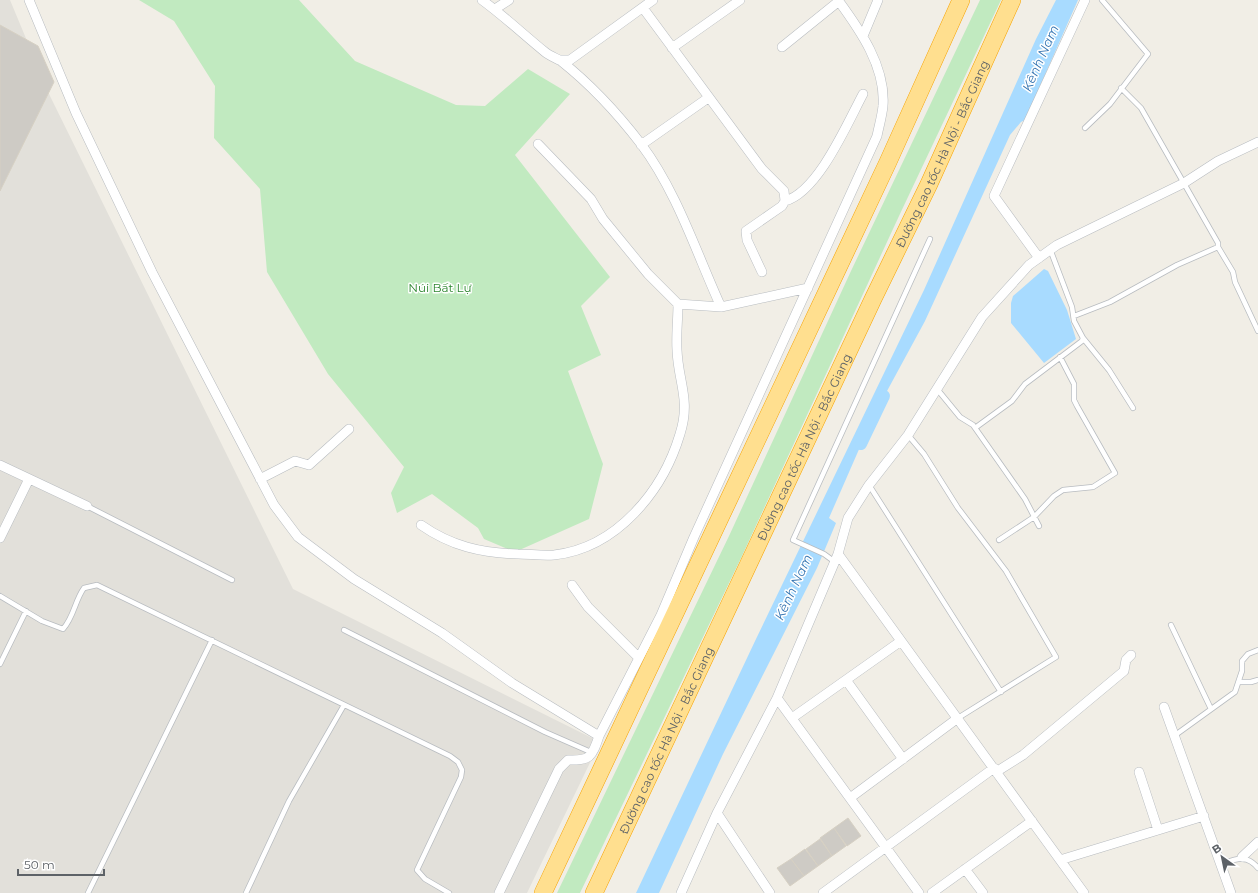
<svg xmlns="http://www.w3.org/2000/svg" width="1258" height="893" font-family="Montserrat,sans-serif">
  <rect width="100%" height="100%" fill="#f1eee6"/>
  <path fill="#e2e0da" d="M0 0H10L50 96 293 589 600 742 527 893H0Z"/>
  <path fill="#c1eac0" d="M139 0H299L355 61 456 105 485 106 528 69 570 94 515 155 610 277 581 306 601 355 568 371 603 464 589 519 515 552 484 539 478 528 432 494 397 513 391 493 404 467 328 374 267 272 260 189 214 138 215 86 174 21Z
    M980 0H1001L899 216 742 556 580 893H557L729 536 851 271Z"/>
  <path fill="#a8dbff" d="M1056 0H1078L1025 120 1021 122 1010 135 925 321 874 415 829 518 836 523 817 568 723 754 659 893H636L756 639 924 290 1036 39Z
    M1044 269 1048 271 1067 310 1076 339 1044 363 1011 323V303L1013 296Z"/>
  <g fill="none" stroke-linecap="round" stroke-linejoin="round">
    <path stroke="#a8dbff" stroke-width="12" d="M861 444 884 396"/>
  </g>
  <path fill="#cecbc5" stroke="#d6d0c3" d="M0 25 38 46 54 82 0 191Z
    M848 818 861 836 847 846 834 828Z
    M834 828 846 846 832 856 820 838Z
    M820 839 832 856 818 866 806 849Z
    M805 849 818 866 804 876 791 859Z
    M791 859 804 876 790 886 777 868Z"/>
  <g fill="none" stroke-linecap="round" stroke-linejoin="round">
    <defs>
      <path id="service" d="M1121 88 1141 108 1218 243V247L1233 272 1235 282 1258 331
        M1085 128 1110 104 1148 54 1102 0
        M1050 249 1072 307 1074 321 1083 338 1109 370 1133 408
        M1074 316 1110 302 1177 265 1218 247
        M937 389 960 417 973 425 1025 499 1039 526
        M975 428 1012 401 1025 384 1082 341 1083 338
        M908 435 924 454 958 508 1006 571 1056 657 958 718
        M869 485 1001 692
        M87 506 232 580
        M999 540 1034 517 1054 496 1063 490 1093 487 1115 473 1077 406 1074 400V384L1060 357
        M835 562 824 554 793 540 930 239
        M0 596 42 621 63 629C74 617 75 600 84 588L97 585 450 756 458 762 462 770 461 777 417 870 425 879 449 893
        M1171 625 1211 709
        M344 630 545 732 593 753
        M0 664 26 611
        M1239 682H1251L1258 680
        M1174 736 1235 692 1242 671V661L1248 654 1258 650
        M1221 864C1236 859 1247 854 1258 868
        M88 893 212 640
        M246 893 289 801 344 705"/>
      <path id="minor" d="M29 0 76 113 152 272 274 505 298 537 354 579 442 633 512 683 599 736 661 615 694 537 877 136C879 126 882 116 883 106 886 67 860 30 838 0
        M482 0C504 16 524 35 545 52 550 56 556 58 561 61 590 84 618 114 641 144 677 192 696 252 721 307
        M643 8 762 169 784 191 785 201 782 206 746 231 747 240 762 272
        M495 9 509 0
        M863 36 878 0
        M782 47 839 1
        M672 48 740 0
        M559 60H570L653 0
        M538 144 591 199 603 219 648 274 678 304 721 307 808 288
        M641 145 708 98
        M785 201C818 192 847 124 863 94
        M1039 258 994 196 1085 0
        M0 465 87 506
        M260 479 295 461 309 465 349 429
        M421 525C451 546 481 553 518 554 529 554 542 556 554 555 617 548 663 491 680 434 691 400 678 381 677 350 676 335 678 319 678 304
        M0 538 29 479
        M838 554 1084 893
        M572 585 588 607 639 658
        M846 680 903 759
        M777 698 919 893
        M1164 707 1231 893
        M792 718 901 641
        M996 772 1023 755 1124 671 1126 660 1131 655
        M1139 772 1158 830
        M850 798 958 718
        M717 813 770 893
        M1242 857 1258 842
        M1060 860 1204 816
        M965 869 983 893
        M499 893 559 769 568 760C590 761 592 757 599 736
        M681 893 717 813 777 698 838 554 848 518 869 485 908 435 982 317 1029 265 1057 245 1184 183 1218 161 1258 142
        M823 893 994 768
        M932 893 1032 821"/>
      <g id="motorway">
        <path d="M543 893 888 162 961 0"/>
        <path id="s1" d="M594 893 873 299 929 184 1012 0"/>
      </g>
    </defs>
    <use href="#service" stroke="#b8bcc0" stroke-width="6"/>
    <use href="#minor" stroke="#b8bcc0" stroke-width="10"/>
    <use href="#motorway" stroke="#f7a300" stroke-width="18"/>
    <use href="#service" stroke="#fff" stroke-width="4.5"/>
    <use href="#minor" stroke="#fff" stroke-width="9"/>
    <use href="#motorway" stroke="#ffdf8f" stroke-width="17"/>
  </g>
  <g text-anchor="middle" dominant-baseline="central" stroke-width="3" stroke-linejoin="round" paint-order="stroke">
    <g font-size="12" fill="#5d6267" stroke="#fff">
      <text stroke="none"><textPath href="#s1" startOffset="817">Đường cao tốc Hà Nội - Bắc Giang</textPath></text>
      <text stroke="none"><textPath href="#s1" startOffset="493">Đường cao tốc Hà Nội - Bắc Giang</textPath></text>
      <text stroke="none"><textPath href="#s1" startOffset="169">Đường cao tốc Hà Nội - Bắc Giang</textPath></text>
    </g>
    <g font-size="12" fill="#2d862f" stroke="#fff">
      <text x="440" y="287">Núi Bất Lự</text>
    </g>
    <g font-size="13" font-style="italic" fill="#3776b2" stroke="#fff">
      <text transform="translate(1040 58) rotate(-66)">Kênh Nam</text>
      <text transform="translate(793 587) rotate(-65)">Kênh Nam</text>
    </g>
  </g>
  <g transform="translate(1222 857) rotate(327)" stroke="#ffffff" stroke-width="3" paint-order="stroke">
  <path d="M0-3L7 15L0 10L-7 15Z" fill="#5d6267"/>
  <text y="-6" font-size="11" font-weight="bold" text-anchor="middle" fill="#5d6267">B</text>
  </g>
  <path d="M18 869v6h86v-6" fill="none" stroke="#5d6267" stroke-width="2"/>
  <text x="24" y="869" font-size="12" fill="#5d6267" stroke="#ffffff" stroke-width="3" paint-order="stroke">50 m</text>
</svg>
